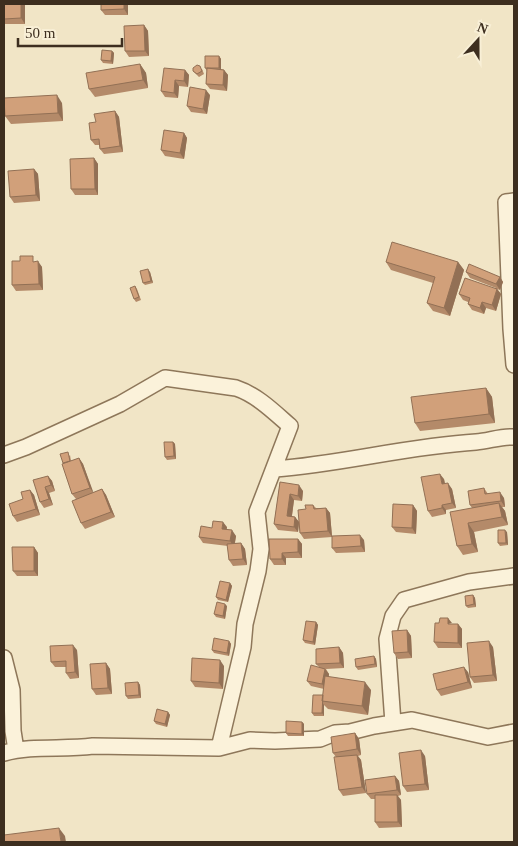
<svg xmlns="http://www.w3.org/2000/svg" width="518" height="846" font-family="'Times New Roman',serif">
  <rect width="100%" height="100%" fill="#f1e5c6"/>
  <g fill="none" stroke-linecap="round" stroke-linejoin="round">
    <defs>
      <path id="minor" d="M514 201 506 202 511 329 514 365
        M4 455 26 447 120 404 165 378 236 388C257 395 274 412 290 426L257 512 261 549 258 571 245 624 243 647 219 748
        M275 469C342 464 408 446 476 442 489 441 501 436 514 437
        M4 658 12 690 13 731 16 750
        M393 723 387 639 393 616 404 600 469 582 514 576
        M4 753C32 745 64 750 93 746L219 748 250 740 275 741 320 739 335 733 350 732 374 726 412 720 488 737 514 732"/>
    </defs>
    <use href="#minor" stroke="#8e775a" stroke-width="18"/>
    <use href="#minor" stroke="#fbf2da" stroke-width="15"/>
  </g>
  <path fill="#b48a69" d="M4 4H25V24H4Z
    M101 4H128V15H105L101 10Z
    M144 25 148 31 149 56 129 57 125 51Z
    M112 51 114 53 113 64 103 63 101 60Z
    M219 56 221 59V69L224 70 228 75 227 91 210 89 206 84 207 71 205 68Z
    M140 64 146 73 148 88 95 97 89 89Z
    M202 69 204 74 199 77 193 71Z
    M185 70 189 75 188 87 179 86 178 98 165 97 161 91Z
    M210 95 207 114 191 112 187 106Z
    M62 103 63 121 11 124 5 116Z
    M115 111 119 117 123 152 104 154 100 149 99 145H95L91 140 96 122Z
    M184 133 187 138 184 159 165 156 161 150Z
    M94 158 98 164V195H75L71 189Z
    M34 169 38 174 40 201 14 203 10 197Z
    M37 262 42 267 43 290 16 291 12 285Z
    M386 262H458L464 270 450 316 433 311 427 303 433 283 391 270Z
    M150 272 153 283 145 285 143 283Z
    M466 272 500 277 503 282 500 290 497 289 501 294 496 311 486 308 484 314 472 310 468 304V302L463 300 459 294 496 288 470 278Z
    M135 286 137 289 141 300 136 302 134 299Z
    M486 388 492 397 495 423 420 431 415 423Z
    M173 442 175 444 176 459 167 460 165 457Z
    M70 455 71 461 79 458 83 464 93 493 102 489 106 495 115 517 85 529 81 523 76 499 72 494 63 463Z
    M48 476 52 481 55 491 49 493 53 505 44 508 40 502Z
    M444 479 445 484 452 489 456 508 446 510V514L432 517 428 511Z
    M280 482 303 491 302 501 294 500 292 516 295 517 299 522 306 509 313 505 316 508H326L330 513 332 536 364 540 365 552 336 553 332 548V537L304 539 300 533 299 524 298 532 278 530 274 524Z
    M484 488 488 494 504 498 505 507H502L505 511 508 525 474 532 478 552 463 555 457 546 472 508 470 505Z
    M30 490 34 495 40 515 17 522 13 516Z
    M413 505 417 511 416 534 396 532 392 527Z
    M227 527 226 530 236 536 235 543H241L245 549 247 565 233 566 229 560 228 546 203 543 199 537 212 528Z
    M507 532 508 545 500 546 498 543Z
    M298 539 302 544V558H286V565H274L270 559Z
    M34 547 38 553V576H17L13 571Z
    M230 583 232 586 228 602 218 600 216 597Z
    M473 595 475 598 476 607 468 608 466 606Z
    M227 606 225 619 216 617 214 614Z
    M316 622 318 625 315 645 305 643 303 640Z
    M452 624H458L462 629V648H438L434 642Z
    M407 630 411 636 412 658 398 659 394 653Z
    M229 641 231 644 229 656 214 653 212 650Z
    M339 647 343 653 344 668 326 669 329 674V677L371 690 368 715 328 709 324 705V716H314L312 713 323 695 324 689 311 686 307 681 319 667 316 664Z
    M493 647 497 681 474 683 470 677Z
    M77 650 79 678 70 679 66 673V667H55L51 662Z
    M374 656 376 659 377 667 358 670 356 667Z
    M106 663 110 669 112 694 96 695 92 689Z
    M224 666 223 689 195 687 191 681Z
    M468 672 472 688 441 696 437 690Z
    M138 682 140 685 141 698 128 699 126 696Z
    M168 712 170 715 167 727 156 724 154 721Z
    M302 722 304 724V736H288L286 733Z
    M355 733 359 739 361 755 358 756 361 760 366 793 343 796 339 790 336 757 333 753Z
    M425 756 429 790 407 792 403 786Z
    M395 776 399 781 401 795 398 796 401 800 402 827 379 828 375 822V799H371L367 794Z"/>
  <path fill="#927055" d="M21 4H25V24L21 18Z
    M124 4H128V15L124 9Z
    M144 25 148 31 149 56 145 51Z
    M112 51 114 53 113 64 111 61Z
    M219 56 221 59V71L219 68Z
    M140 64 146 73 148 88 143 80Z
    M185 70 189 75 188 87 184 81Z
    M224 70 228 75 227 91 223 85Z
    M175 80 179 86 178 98 174 93Z
    M206 90 210 95 207 114 203 109Z
    M57 95 62 103 63 121 58 113Z
    M115 111 119 117 123 152 120 146Z
    M184 133 187 138 184 159 180 153Z
    M94 158 98 164V195L95 189Z
    M34 169 38 174 40 201 36 195Z
    M38 261 42 267 43 290 39 284Z
    M458 262 464 270 450 316 444 308Z
    M148 269 150 272 153 283 151 281Z
    M500 277 503 282 500 290 496 284Z
    M497 289 501 294 496 311 492 305Z
    M482 302 486 308 484 314 480 308Z
    M486 388 492 397 495 423 489 414Z
    M173 442 175 444 176 459 174 456Z
    M79 458 83 464 94 494 90 488Z
    M440 474 444 479 446 490 442 484Z
    M48 476 52 481 55 491 51 485Z
    M448 483 452 489 456 508 452 503Z
    M299 485 303 491 302 501 298 496Z
    M45 487 49 493 53 505 49 499Z
    M102 489 106 495 115 517 111 512Z
    M30 490 34 495 40 515 36 509Z
    M500 492 504 498 505 507 501 501Z
    M290 494 294 500 291 522 287 516Z
    M499 503 505 511 508 525 502 517Z
    M413 505 417 511 416 534 412 528Z
    M442 505 446 510V514L442 508Z
    M326 508 330 513 332 537 328 531Z
    M295 517 299 522 298 532 294 527Z
    M223 522 227 527 226 535 222 529Z
    M468 523 474 532 478 552 472 544Z
    M232 530 236 536 234 547 230 541Z
    M505 530 507 532 508 545 506 543Z
    M360 535 364 540 365 552 361 546Z
    M298 539 302 544V558L298 552Z
    M241 543 245 549 247 565 243 559Z
    M34 547 38 553V576L34 571Z
    M282 553 286 558V565L282 559Z
    M230 583 232 586 228 602 226 600Z
    M473 595 475 598 476 607 474 604Z
    M225 604 227 606 225 619 223 616Z
    M448 618 452 623 448 624Z
    M316 622 318 625 315 645 313 642Z
    M458 624 462 629V648L458 643Z
    M407 630 411 636 412 658 408 652Z
    M229 641 231 644 229 656 227 653Z
    M489 641 493 647 497 681 493 675Z
    M73 645 77 650 79 678 75 672Z
    M339 647 343 653 344 668 340 663Z
    M374 656 376 659 377 667 375 664Z
    M220 660 224 666 223 689 219 683Z
    M106 663 110 669 112 694 108 688Z
    M464 667 468 672 472 688 468 682Z
    M325 669 329 674 326 690 322 684Z
    M138 682 140 685 141 698 139 695Z
    M365 682 371 690 368 715 362 706Z
    M322 702 324 705V716L322 713Z
    M168 712 170 715 167 727 165 724Z
    M302 722 304 724V736L302 734Z
    M355 733 359 739 361 755 357 749Z
    M421 750 425 756 429 790 425 784Z
    M357 755 361 760 366 793 362 787Z
    M395 776 399 781 401 795 397 790Z
    M397 795 401 800 402 827 398 822Z
    M59 828 65 836 66 842H61Z"/>
  <path fill="#d1a07a" stroke="#927055" d="M4 4H21V18L4 19Z
    M101 4H124V9L101 10Z
    M144 25 145 51H125L124 26Z
    M102 50 112 51 111 61 101 60Z
    M205 56H219V68H205Z
    M140 64 143 80 89 89 86 73Z
    M197 65 200 66 202 71 197 74 193 71V68Z
    M164 68 185 70 184 81 175 80 174 93 161 91Z
    M207 68 224 70 223 85 206 84Z
    M190 87 206 90 203 109 187 106Z
    M57 95 58 113 5 116 4 98Z
    M115 111 120 146 100 149 99 139 91 140 89 123 96 122 94 114Z
    M164 130 184 133 180 153 161 150Z
    M94 158 95 189H71L70 159Z
    M34 169 36 195 10 197 8 171Z
    M392 242 458 262 444 308 427 303 435 277 386 262Z
    M20 256H33V262L38 261 39 284 12 285V261H20Z
    M469 264 500 277 496 284 466 272Z
    M148 269 151 281 143 283 140 271Z
    M465 278 497 289 492 305 482 302 480 308 468 304 470 298 459 294Z
    M135 286 139 297 134 299 130 288Z
    M486 388 489 414 415 423 411 397Z
    M164 442H173L174 456 165 457Z
    M68 452 70 461 63 463 60 454Z
    M79 458 90 488 72 494 62 464Z
    M440 474 442 484 448 483 452 503 442 505V508L428 511 421 477Z
    M48 476 51 485 45 487 49 499 40 502 33 480Z
    M280 482 299 485 298 496 290 494 287 516 295 517 294 527 274 524Z
    M484 488 485 494 500 492 501 501 470 505 468 491Z
    M102 489 111 512 81 523 72 501Z
    M30 490 36 509 13 516 9 504 23 499 21 492Z
    M499 503 502 517 468 523 472 544 457 546 450 512Z
    M393 504 413 505 412 528 392 527Z
    M305 505H313L314 509 326 508 328 531 300 533 298 510 306 509Z
    M213 521 223 522 222 529 232 530 230 541 199 537 201 526 212 528Z
    M498 530H505L506 543H498Z
    M360 535 361 546 332 548V536Z
    M269 539H298V552L282 553V559H270Z
    M241 543 243 559 229 560 227 544Z
    M12 547H34V571H13Z
    M220 581 230 583 226 600 216 597Z
    M473 595 474 604 466 606 465 596Z
    M217 602 225 604 223 616 214 614Z
    M440 618H448V624H458V643L434 642 435 623H439Z
    M306 621 316 622 313 642 303 640Z
    M407 630 408 652 394 653 392 631Z
    M214 638 229 641 227 653 212 650Z
    M489 641 493 675 470 677 467 643Z
    M73 645 75 672 66 673V661L51 662 50 646Z
    M339 647 340 663 316 664V649Z
    M374 656 375 664 356 667 355 659Z
    M192 658 220 660 219 683 191 681Z
    M106 663 108 688 92 689 90 664Z
    M311 665 325 669 322 684 307 681Z
    M464 667 468 682 437 690 433 674Z
    M325 676 365 682 362 706 322 701Z
    M138 682 139 695 126 696 125 683Z
    M313 695H323L322 713H312Z
    M157 709 168 712 165 724 154 721Z
    M286 721 302 722V734L286 733Z
    M355 733 357 749 333 753 331 737Z
    M421 750 425 784 403 786 399 753Z
    M357 755 362 787 339 790 334 757Z
    M395 776 397 790 367 794 365 780Z
    M375 795H397L398 822H375Z
    M59 828 61 842H4V835Z"/>
  <rect width="518" height="846" fill="none" stroke="#3d2e1f" stroke-width="10"/>
  <g transform="translate(478 40) rotate(21)" stroke="#f8efd6" stroke-width="4" paint-order="stroke">
  <path d="M0-4L9 19L0 12L-9 19Z" fill="#3d2e1f"/>
  <text y="-8" font-size="14" font-weight="bold" text-anchor="middle" fill="#3d2e1f">N</text>
  </g>
  <path d="M18 38v8h104v-8" fill="none" stroke="#3d2e1f" stroke-width="2.5"/>
  <text x="25" y="38" font-size="15" fill="#3d2e1f" stroke="#f8efd6" stroke-width="4" paint-order="stroke">50 m</text>
</svg>
